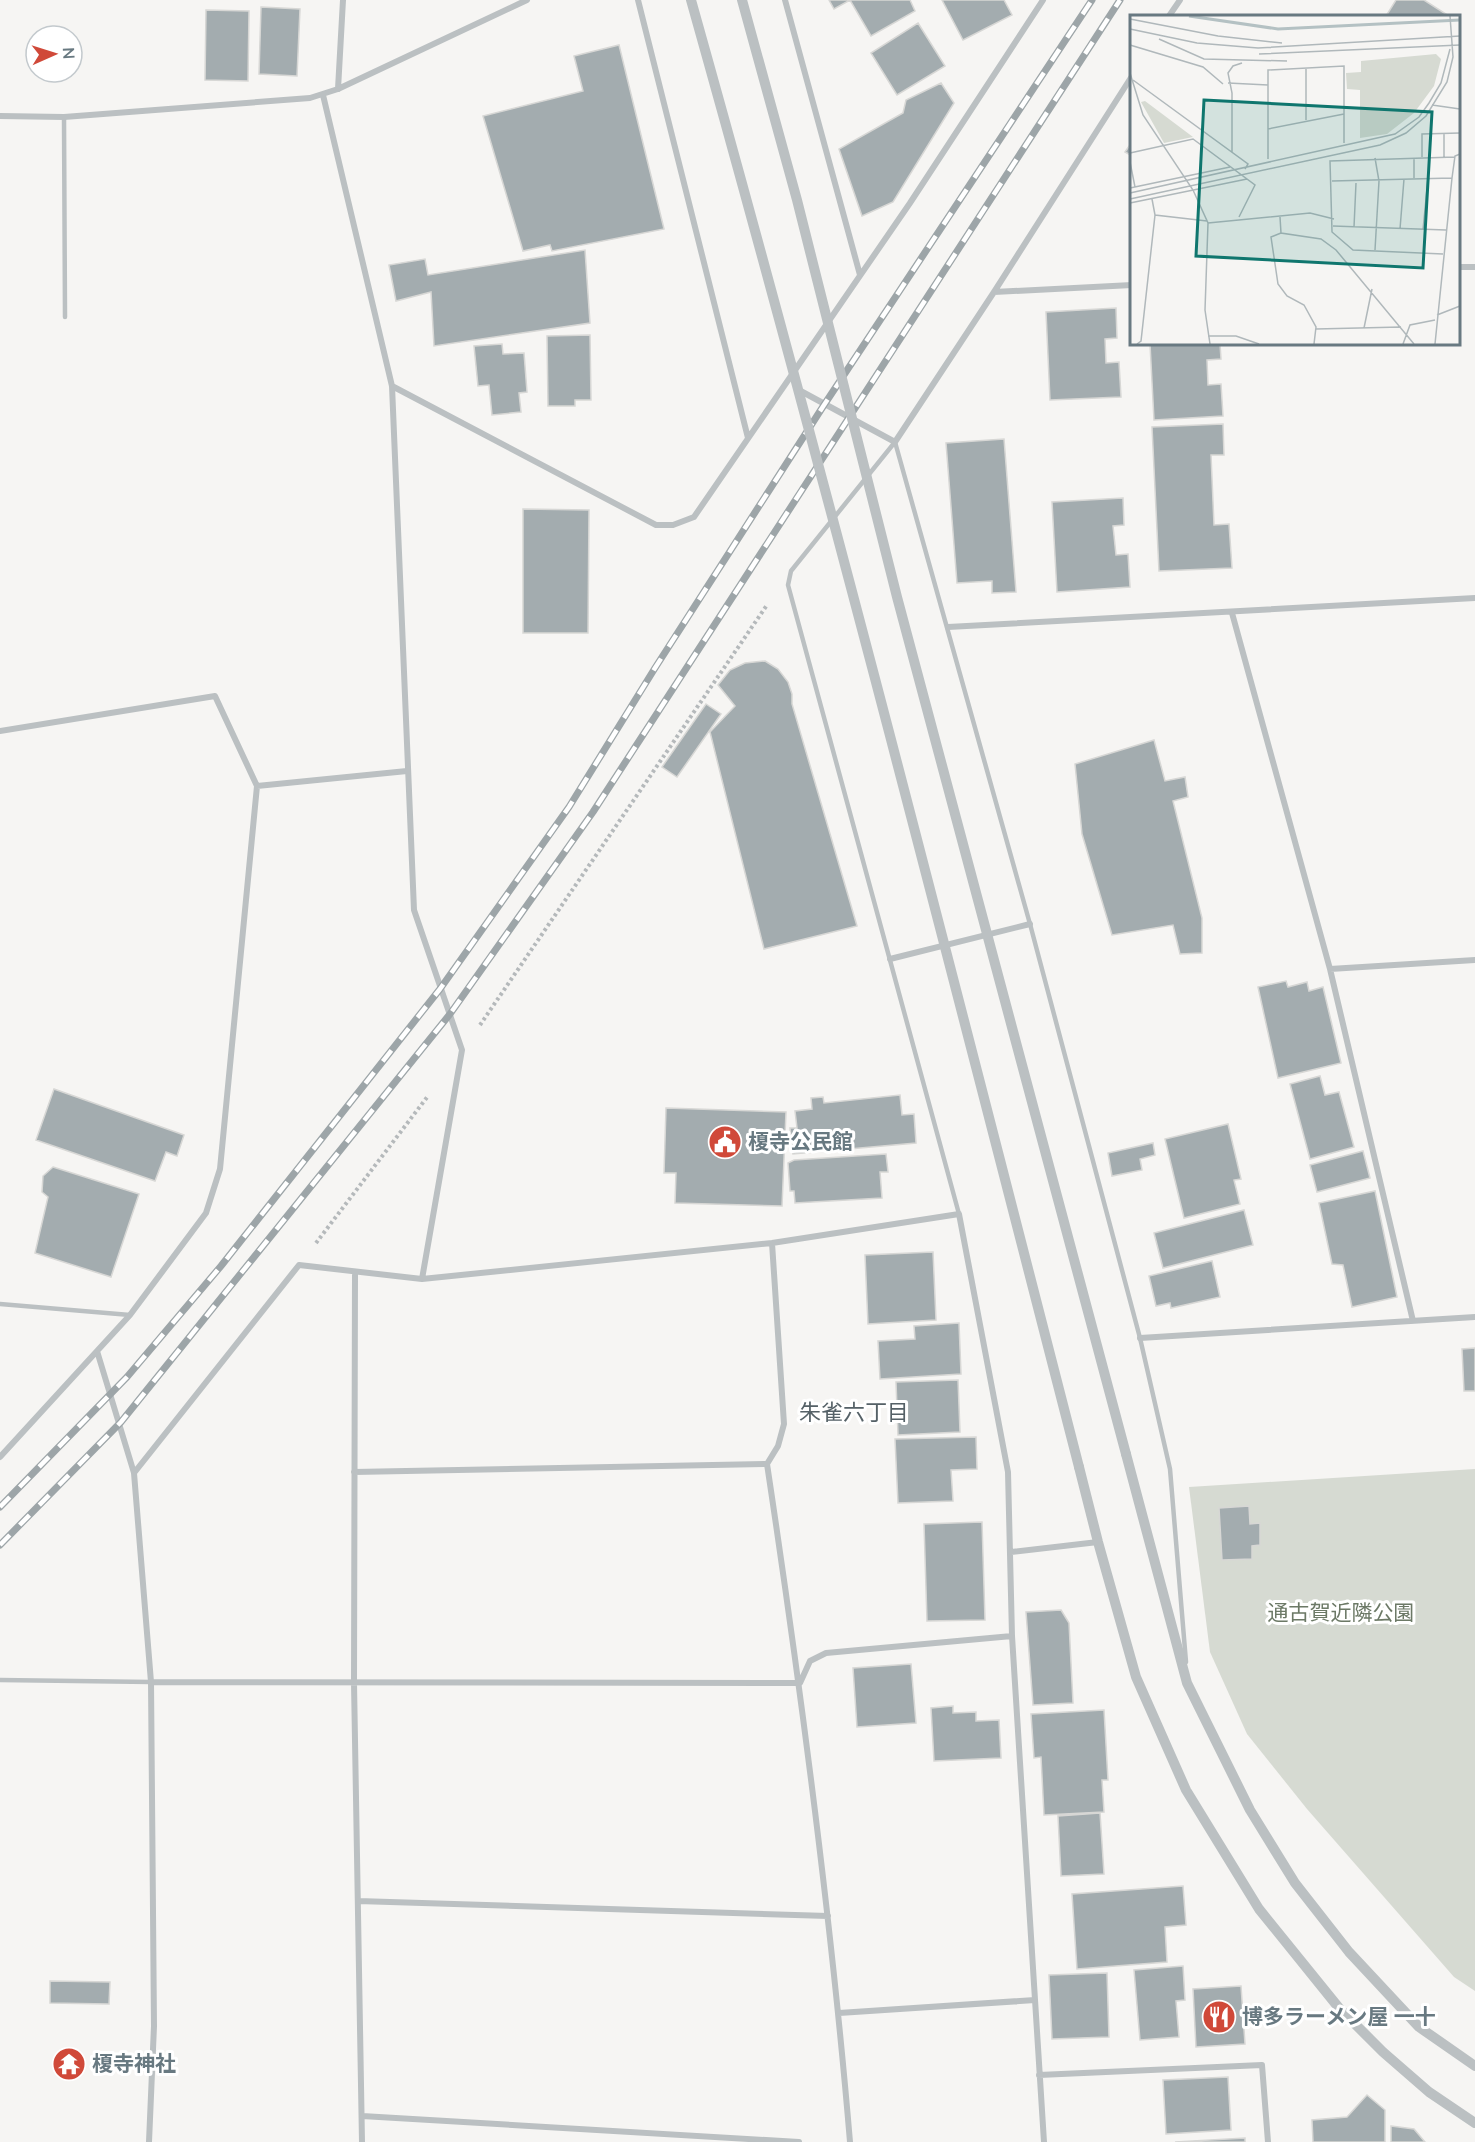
<svg xmlns="http://www.w3.org/2000/svg" width="1475" height="2142" font-family="'Nunito Sans','Noto Sans JP',sans-serif">
  <rect width="100%" height="100%" fill="#f6f5f3"/>
  <path fill="#d6dad2" d="M1475 1469V1991L1454 1977 1307 1809 1247 1734 1210 1652 1189 1487Z"/>
  <path fill="#a3acaf" stroke="#d7d7d5" stroke-width="1.5" d="M829 0H910L915 11 871 36 850 0 834 9Z
    M942 0H1004L1012 15 963 40Z
    M1396 0H1424L1449 16H1386Z
    M261 7 300 9 297 76 259 74Z
    M206 10 249 11 248 81 205 80Z
    M918 23 945 66 897 95 871 53Z
    M619 45 664 229 552 251 550 245 523 251 483 116 583 91 574 56Z
    M941 83 954 103 893 202 862 216 839 149 903 113 906 100Z
    M1132 142V156L1125 152Z
    M585 250 590 323 434 346 431 292 396 301 389 265 425 259 428 275Z
    M1116 308 1117 338 1105 339 1106 363 1119 362 1121 397 1050 400 1046 312Z
    M590 335 591 400H575V406H548L547 336Z
    M502 344 503 354 524 353 527 392 519 393 521 412 492 415 489 385 478 386 474 346Z
    M1150 344H1220L1221 359 1207 360 1208 385 1221 384 1223 416 1154 420Z
    M1223 424 1224 455H1211L1214 525 1229 524 1232 568 1159 571 1152 427Z
    M1004 439 1016 592 992 593V581L957 583 946 443Z
    M1123 498 1124 525 1113 526 1116 555 1128 554 1130 587 1057 592 1052 502Z
    M523 509 589 510 588 633H523Z
    M765 661 778 669 788 682 792 694V704L857 926 764 949 710 732 735 706 718 685 730 670 745 663Z
    M706 704 721 714 677 777 662 767Z
    M1154 740 1165 781 1185 777 1188 797 1173 801 1202 918V953L1180 954 1173 925 1112 935 1082 834 1075 764Z
    M1286 981 1288 987 1307 982 1309 991 1323 987 1341 1063 1278 1078 1258 987Z
    M1320 1076 1325 1095 1339 1092 1354 1147 1310 1159 1290 1084Z
    M54 1089 184 1135 177 1156 166 1152 155 1181 36 1140Z
    M900 1095 902 1115 914 1114 916 1143 793 1154 790 1128H797L795 1111 812 1109 811 1098 823 1097 824 1103Z
    M666 1108 786 1112 782 1206 675 1203 676 1173H664Z
    M1228 1124 1241 1179 1234 1180 1240 1204 1184 1218 1165 1139Z
    M1153 1143 1155 1155 1140 1159 1142 1170 1112 1176 1108 1153Z
    M1363 1151 1370 1178 1317 1192 1310 1165Z
    M886 1154 888 1172H880L882 1198 795 1203 794 1191H790L788 1163 794 1160Z
    M53 1167 139 1194 111 1277 35 1253 48 1197 42 1192 43 1176Z
    M1375 1191 1397 1297 1352 1307 1343 1265 1332 1264 1319 1203Z
    M1244 1210 1253 1245 1163 1268 1154 1233Z
    M933 1252 936 1320 868 1324 865 1255Z
    M1212 1261 1220 1297 1171 1308 1170 1303 1156 1306 1149 1276Z
    M959 1323 961 1374 880 1379 878 1341 915 1339 914 1326Z
    M1475 1348V1391H1464L1462 1349Z
    M958 1380 960 1432 898 1435 896 1382Z
    M976 1437 977 1469 951 1470 953 1501 898 1503 895 1439Z
    M1249 1506 1250 1524 1260 1523V1545L1252 1546V1559L1222 1560 1219 1508Z
    M982 1522 985 1620 927 1621 924 1524Z
    M1061 1610 1069 1623 1073 1703 1033 1705 1026 1612Z
    M911 1664 916 1723 857 1727 853 1668Z
    M953 1706V1713L976 1712V1721L999 1720 1001 1758 934 1761 931 1708Z
    M1104 1710 1108 1780H1102L1104 1812 1044 1815 1041 1757 1034 1758 1031 1714Z
    M1100 1813 1104 1874 1061 1876 1058 1816Z
    M1183 1886 1186 1925 1165 1927 1167 1962 1077 1969 1072 1894Z
    M1183 1966 1185 2000 1176 2001 1179 2037 1140 2040 1134 1970Z
    M1107 1973 1109 2037 1052 2039 1049 1975Z
    M50 1981 110 1982 109 2004 50 2003Z
    M1241 1986 1245 2044 1196 2047 1193 1989Z
    M1228 2077 1231 2130 1166 2134 1163 2080Z
    M1367 2095 1385 2110V2142H1313L1312 2120 1347 2117Z
    M1391 2126 1414 2129 1425 2142H1391Z
    M1245 2138V2142H1175Z"/>
  <g fill="none" stroke-linecap="round" stroke-linejoin="round">
    <path stroke="#b5b9bb" stroke-width="4" stroke-dasharray="3 3" stroke-linecap="butt" d="M480 1025 767 605
      M316 1243 428 1096"/>
    <path stroke="#bbc0c2" stroke-width="4.5" d="M64 117 65 317
      M895 442 1030 924 1140 1338 1170 1469 1186 1662
      M895 442 791 571 788 585 959 1214
      M0 1304 130 1315
      M0 1680 151 1682"/>
    <path stroke="#bbc0c2" stroke-width="6" d="M638 0 748 438
      M785 0 860 275
      M1169 16 1180 0
      M338 89 343 0
      M323 95 392 386 414 910 462 1050 422 1279
      M0 116 64 117 310 98 338 89 527 0
      M1458 267H1475
      M994 292 1132 285
      M392 386 656 525H673L694 517 910 203 1043 0
      M797 389 895 442 994 292 1132 76
      M1232 613 1330 969 1413 1321
      M948 627 1475 598
      M0 731 215 696 257 786
      M890 959 1030 924
      M1330 969 1475 960
      M772 1243 784 1424 778 1446 767 1464C801 1690 831 1915 850 2142
      M355 1272 354 1683 362 2142
      M1140 1338 1475 1317
      M97 1351 134 1473
      M0 1457 130 1315 206 1213 220 1169 257 786 407 771
      M354 1472 767 1464
      M1011 1552 1098 1542
      M151 1682 800 1683 810 1661 826 1653 1012 1636
      M358 1901 828 1916
      M839 2013 1035 2000
      M1039 2075 1262 2065 1268 2142
      M362 2116 799 2142
      M149 2142 154 2026 151 1682 134 1473 299 1265 422 1279 772 1243 959 1214 1008 1472 1012 1636 1044 2142"/>
    <path stroke="#bbc0c2" stroke-width="10" d="M1126 1454 1187 1683 1250 1810 1295 1883 1349 1952 1419 2027 1475 2066
      M1079 1467 1098 1542 1136 1677 1186 1790 1259 1909 1339 2008 1383 2052 1429 2092 1475 2123"/>
    <defs>
      <path id="rail" d="M0 1507 127 1377 221 1266 440 989 569 807 655 668 824 405 1092 0
        M0 1545 121 1422 450 1014 593 812 1120 0"/>
    </defs>
    <use href="#rail" stroke="#9da5a8" stroke-width="7"/>
    <use href="#rail" stroke="#fff" stroke-width="4.5" stroke-dasharray="14" stroke-linecap="butt"/>
    <path stroke="#bbc0c2" stroke-width="10" d="M691 0C828 487 953 977 1079 1467
      M742 0 797 200 897 597 1126 1454"/>
  </g>
  <defs>
    <symbol id="civic-disc" viewBox="-11 -11 22 22"><circle r="9.5" fill="#d04939" stroke="#fff"/><path d="M-.6-6.5H3V-4.5H.6V-3L4-1V1h2V6H-6V1h2V-1L-.6-3ZM-1.2 2.5V6h2.4V2.5Z" fill="#fff"/></symbol>
    <symbol id="restaurant-disc" viewBox="-11 -11 22 22"><circle r="9.5" fill="#d04939" stroke="#fff"/><path d="M-5-6h1v4h1v-4h1v4h1v-4h1v5L-1.5 .5V6h-2V.5L-5-1ZM5-6V6H3V1.5H1.5Q1.5-4 5-6Z" fill="#fff"/></symbol>
    <symbol id="temple-disc" viewBox="-11 -11 22 22"><circle r="9.5" fill="#d04939" stroke="#fff"/><path d="M0-6L5-2H3V0L6.5 2.5H4V6H1.5V3h-3V6H-4V2.5H-6.5L-3 0V-2H-5Z" fill="#fff"/></symbol>
  </defs>
  <g fill-rule="evenodd">
    <use href="#civic-disc" x="706" y="1123" width="38" height="38"/>
    <use href="#restaurant-disc" x="1200" y="1998" width="38" height="38"/>
    <use href="#temple-disc" x="50" y="2045" width="38" height="38"/>
  </g>
  <g text-anchor="middle" dominant-baseline="central" stroke-width="6" stroke-linejoin="round" paint-order="stroke">
    <g font-size="21" font-weight="bold" fill="#687981" stroke="#fff" text-anchor="start">
      <text x="748" y="1142">榎寺公民館</text>
      <text x="1242" y="2017">博多ラーメン屋 一十</text>
      <text x="92" y="2064">榎寺神社</text>
    </g>
    <g font-size="21" fill="#6c7966" stroke="#fff">
      <text x="1341" y="1613">通古賀近隣公園</text>
    </g>
    <g font-size="22" fill="#556167" stroke="#fff">
      <text x="854" y="1413">朱雀六丁目</text>
    </g>
  </g>
  <g transform="translate(1130 15)">
    <rect width="330" height="330" fill="#f6f5f3"/>
    <path d="M306 39 311 44 304 71 284 98 257 119 230 123V75L217 74 216 58 231 57V46ZM15 86 63 122 34 128 11 87Z" fill="#d6dad2"/>
    <path fill="none" stroke="#b4c1c3" stroke-width="3" d="M59 1 148 14 330 5"/>
    <path fill="none" stroke="#b0b8bb" stroke-width="1.5" d="M0 4 88 21 152 28M0 14 67 28 128 33 330 21M29 24 74 44 157 46M0 30 73 52 93 69M129 39 330 30M176 53V105M0 58 13 100 63 175 78 208 75 295 80 329M3 65 118 149 115 154M98 68 138 70M302 90 330 94M138 114 214 99M314 118V142M102 137V78L98 58 103 51 112 48M0 138 63 124 125 170 109 202M292 142V119L330 118M245 143 249 166 245 235M284 143V163M138 144V55L214 51V128M0 147 5 172M202 166 322 163M0 173 100 152M0 178 265 119 289 102 299 88 311 68 320 34M0 184 250 130 276 118 296 101 317 67 323 42 320 1M22 184 25 200 77 206M0 188 117 164M150 202 151 218 191 224 206 235 284 329M78 208 180 198 204 204M203 211 316 215M224 212 226 168M270 214 274 164M293 215 298 163M151 218 141 222 148 269 157 281 174 290 186 312 184 329M313 239 223 235 202 217 200 146 325 142M307 300 330 291M234 313 242 274M186 314 271 312M78 321H106L129 329M7 329 11 326 25 200M273 329 280 310 305 305M305 329 322 163 325 141 330 139"/>
    <path fill="#0f766e" fill-opacity="0.15" stroke="#0f766e" stroke-width="3" d="M74 85 302 97 293 253 66 241Z"/>
    <rect width="330" height="330" fill="none" stroke="#687981" stroke-width="3"/>
  </g>
  <g transform="translate(54 54) rotate(87)"><circle r="28" fill="#ffffff" stroke="#c3c9cd" stroke-width="1.5"/>
  <path d="M0-4.5L10 22L0 15L-10 22Z" fill="#d04939"/>
  <text y="-9" font-size="16" font-weight="bold" text-anchor="middle" fill="#687981">N</text>
  </g>
</svg>
